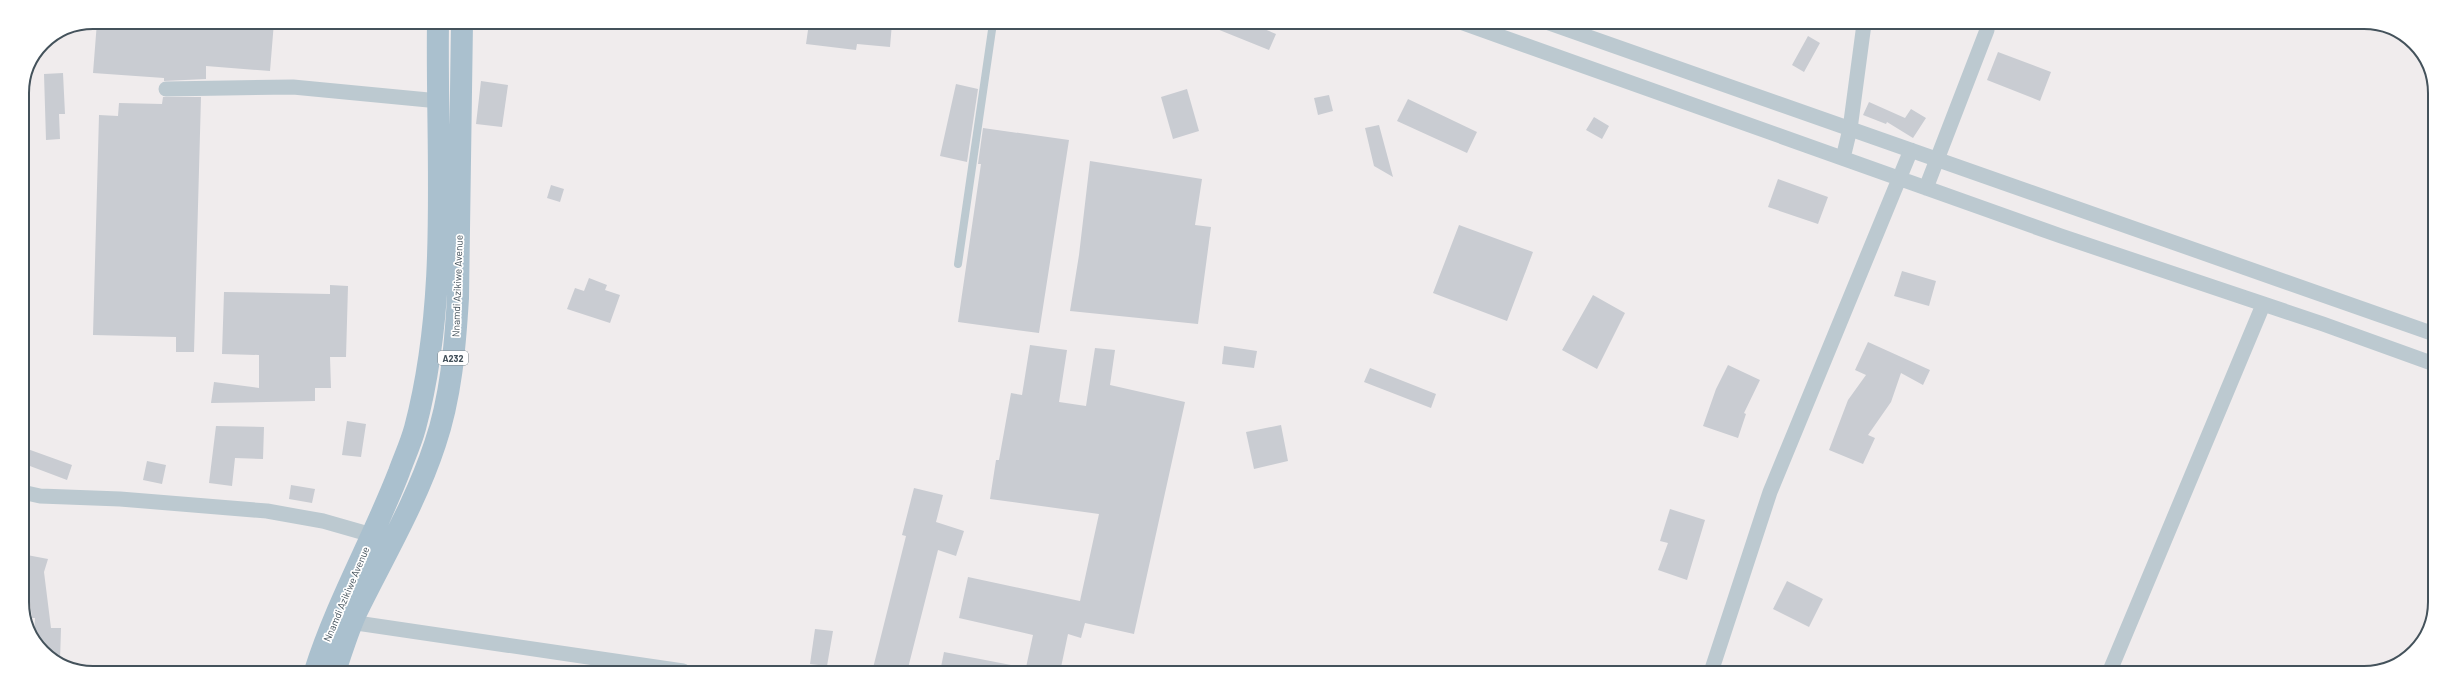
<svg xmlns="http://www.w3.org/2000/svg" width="2457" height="695" font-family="Barlow,sans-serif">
  <rect width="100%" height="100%" fill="#f0eced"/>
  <path fill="#c9ccd2" d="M97 22H274L270 71 206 66V79L164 81V78L93 73Z
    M809 23H892L890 47 857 44 856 50 806 44Z
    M1202 23H1250L1276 34 1269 50Z
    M1808 36 1820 43 1804 72 1792 65Z
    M1998 52 2051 72 2040 101 1987 80Z
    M63 73 65 114H59L60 139 46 140 44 74Z
    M481 81 508 85 502 127 476 124Z
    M956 84 978 89 967 162 940 156Z
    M1187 89 1199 131 1173 139 1161 97Z
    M1329 95 1333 111 1318 115 1314 98Z
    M163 97H201L194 352H176V337L93 335 99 115 118 116 119 103 162 104Z
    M1408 99 1477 132 1467 153 1397 121Z
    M1869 102 1905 118 1911 109 1926 118 1913 138 1887 122 1886 124 1863 115Z
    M1594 117 1609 126 1602 139 1586 130Z
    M1379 125 1393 177 1374 166 1365 128Z
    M983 128 1069 140 1039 333 958 322 981 164H978Z
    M1090 161 1202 179 1195 225 1211 227 1198 324 1070 311 1079 255Z
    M1778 179 1828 197 1818 224 1768 207Z
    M551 185 564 189 560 202 547 198Z
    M1459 225 1533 252 1507 321 1433 293Z
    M1902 271 1936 281 1929 306 1894 296Z
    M589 278 607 285 605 290 620 295 610 323 567 309 575 288 584 291Z
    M330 285 348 286 346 357H330L331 388H315V401L211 403 214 382 259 388V355L222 354 224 292 330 294Z
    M1593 295 1625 313 1597 369 1562 350Z
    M1868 342 1930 370 1923 385 1901 373 1891 402 1868 435 1875 438 1863 464 1829 450 1848 400 1866 375 1855 370Z
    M1030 345 1067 350 1059 402 1086 406 1095 348 1115 350 1110 385 1185 402 1134 634 1085 623 1081 638 1068 634 1060 672H1025L1033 635 959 618 968 577 1080 601 1099 514 990 499 996 460H999L1011 393 1022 395Z
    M1224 346 1257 351 1254 368 1222 364Z
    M1728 365 1760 380 1744 413 1746 414 1738 438 1703 426 1716 389Z
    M1370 368 1436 394 1431 408 1364 382Z
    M347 421 366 424 361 457 342 455Z
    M1281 425 1288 461 1254 469 1246 432Z
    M216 426 264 427 263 459 235 458 232 486 209 483Z
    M22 447 72 465 67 480 22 463Z
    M147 461 166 465 162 484 143 480Z
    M291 485 315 489 312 503 289 499Z
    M914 488 943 495 936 522 964 531 956 556 938 550 907 672 888 671 873 668 906 536 902 535Z
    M1670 509 1705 520 1687 580 1658 570 1668 543 1660 541Z
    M27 555 48 559 44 572 51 628H61L60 661 39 649 34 637 35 618H32L25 565Z
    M1787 581 1823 599 1809 627 1773 609Z
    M815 629 833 631 827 666 810 664Z
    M944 652 1011 665 1010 672H940Z"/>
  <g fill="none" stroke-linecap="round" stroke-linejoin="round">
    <path stroke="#bcc9d0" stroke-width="8" d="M958 264 993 23"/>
    <path stroke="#bcc9d0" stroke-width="15" d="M1463 23 2061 236 2323 324 2434 364
      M1549 23 2434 334
      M166 89 293 87 439 101
      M1843 158 1850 129 1864 24
      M1926 188 1987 30
      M22 492 40 496 120 499 267 511 323 521 372 535
      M343 621 683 671
      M1711 672 1770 492 1911 150
      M2109 673 2263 305"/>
    <path stroke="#aac0ce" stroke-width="22" d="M315 671C337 602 373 539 399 472 404 458 411 443 415 428 450 296 436 157 438 22
      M335 671C342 651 348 630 357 611 384 556 416 502 435 444 451 397 455 347 458 298L462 22"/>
  </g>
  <g text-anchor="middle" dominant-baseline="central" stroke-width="3.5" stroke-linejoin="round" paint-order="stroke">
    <rect fill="#fff" stroke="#7c868c" stroke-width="1" x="438" y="351" width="30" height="14" rx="3"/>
    <g font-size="9" font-weight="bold" fill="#44525b">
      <text x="453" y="358">A232</text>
    </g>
    <g font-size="10" fill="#44525b" stroke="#fff">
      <text transform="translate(457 286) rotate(-88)">Nnamdi Azikiwe Avenue</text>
      <text transform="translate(346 594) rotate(-67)">Nnamdi Azikiwe Avenue</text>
    </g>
  </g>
  <path d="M0 0H2457V695H0ZM93 29H2364A64 64 0 0 1 2428 93V602A64 64 0 0 1 2364 666H93A64 64 0 0 1 29 602V93A64 64 0 0 1 93 29Z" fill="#fff" fill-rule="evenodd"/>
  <path fill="none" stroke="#44525b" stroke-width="2" d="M93 29H2364A64 64 0 0 1 2428 93V602A64 64 0 0 1 2364 666H93A64 64 0 0 1 29 602V93A64 64 0 0 1 93 29Z"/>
</svg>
